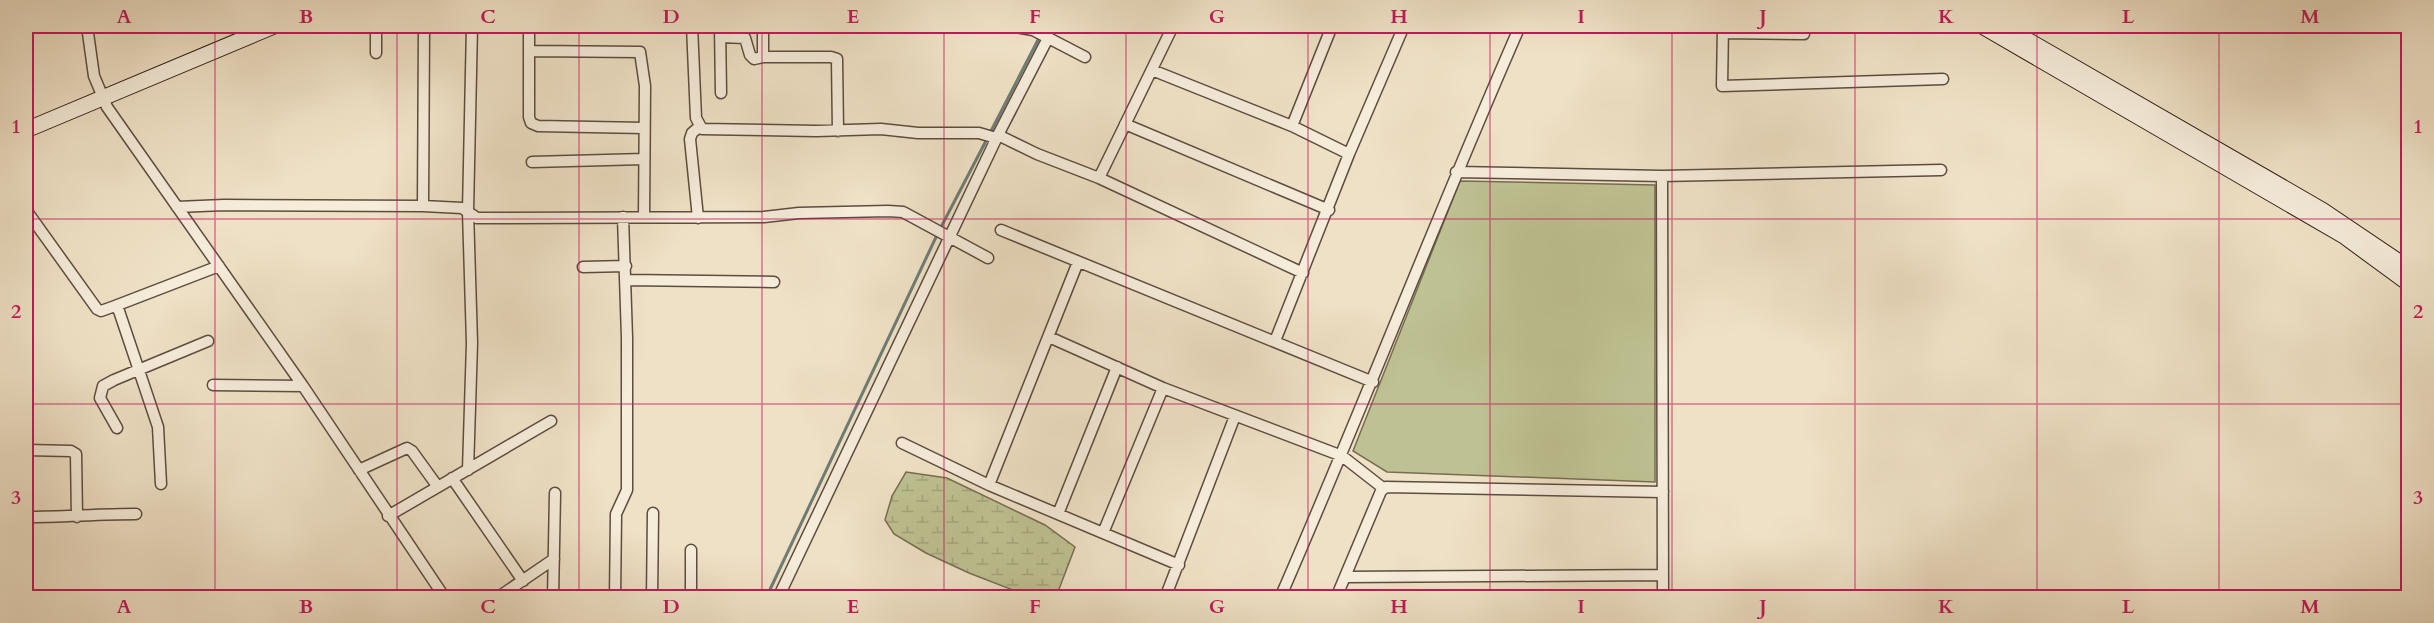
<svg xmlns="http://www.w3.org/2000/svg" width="2434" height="623" font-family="Cardo,serif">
  <defs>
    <pattern id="wetland-marsh" width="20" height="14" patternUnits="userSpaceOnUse" patternTransform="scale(1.5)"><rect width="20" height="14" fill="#bec192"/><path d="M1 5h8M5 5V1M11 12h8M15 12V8" fill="none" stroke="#a4a57d"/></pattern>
  </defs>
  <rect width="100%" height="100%" fill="#efe1c6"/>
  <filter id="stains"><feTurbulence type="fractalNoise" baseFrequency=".00333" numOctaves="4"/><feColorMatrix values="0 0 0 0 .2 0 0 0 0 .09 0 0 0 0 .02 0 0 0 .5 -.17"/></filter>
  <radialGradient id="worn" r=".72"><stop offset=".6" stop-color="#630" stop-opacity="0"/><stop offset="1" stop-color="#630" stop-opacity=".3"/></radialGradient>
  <path fill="#bec192" stroke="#766e52" stroke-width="1.5" d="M1460 181 1655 185V482L1387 472 1353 451Z"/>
  <path fill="url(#wetland-marsh)" stroke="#766e52" stroke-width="1.5" d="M906 472 947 478 1045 525 1075 547 1056 597H1031L969 573 926 553 894 534 885 520 892 496Z"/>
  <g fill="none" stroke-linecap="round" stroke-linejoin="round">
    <path stroke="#6e7c75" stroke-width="3" d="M990 133 1039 38
      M940 229 987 139
      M766 598 937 235"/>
    <defs>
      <path id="street" d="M87 26 94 76 107 107 303 386 445 598
        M529 26V117L531 123 538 126 644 128
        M692 26 696 118 702 129 816 131 881 129 918 133H979L996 138
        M720 26 721 93
        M1010 26 1033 30 1085 57
        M1723 26 1722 86 1943 79
        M1723 33 1804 34
        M720 37 745 38 750 55 754 59 763 57H831L837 59 838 131
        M529 51 640 52 645 86 644 217
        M376 53V26
        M763 57V26
        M1152 70 1292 126 1349 154
        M1125 124 1329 210
        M1292 126 1332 26
        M998 135 1037 154 1099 178 1303 273
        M532 162 644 159
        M1456 172 1662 176 1941 170
        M1662 176 1663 598
        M1099 178 1173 26
        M423 206 424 26
        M177 207 224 205 423 206 462 208 477 218 764 217 799 213 888 211 903 212 988 258
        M26 210 97 309 101 311 115 306 119 311 158 427 161 484
        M698 218 690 139 692 133 699 127
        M1001 230 1373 382
        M583 267 626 266
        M626 280 774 282
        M115 306 219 266
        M1049 337 1163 388 1342 456 1383 488
        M1275 341 1349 154 1404 26
        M213 385 303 386
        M117 428 100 398 103 386 114 380 208 341
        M902 443 989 485 1179 565
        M26 450 71 451 76 454 77 517
        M359 470 407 448 412 451 438 487
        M468 470 472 343 468 211 472 26
        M452 478 523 581
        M989 485 1078 262
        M1058 514 1117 367
        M388 516 551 421
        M26 517C63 517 99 514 136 514
        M1103 533 1163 388
        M691 550V598
        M1346 577 1663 575
        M497 598 554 559
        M553 598 555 493
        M615 598 616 514 627 490V338L623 217
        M652 598 653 513
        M778 598 998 135 1048 38
        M1165 598 1235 416
        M1280 598C1363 408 1437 215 1520 26
        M1336 598 1381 491 1386 487 1663 492"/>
      <path id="secondary" d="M1982 26 2344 236 2408 283
        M2003 26 2322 210 2408 268
        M26 130 274 26"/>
    </defs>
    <use href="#street" stroke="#5e4c3f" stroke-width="13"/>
    <use href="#secondary" stroke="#2d1b12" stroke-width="17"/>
    <use href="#street" stroke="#f5ecda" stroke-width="10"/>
    <use href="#secondary" stroke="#f5ecda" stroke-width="15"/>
  </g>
  <path fill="none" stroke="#c2185b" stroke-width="1.5" stroke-opacity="0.55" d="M215 26V598M397 26V598M579 26V598M762 26V598M944 26V598M1126 26V598M1308 26V598M1490 26V598M1672 26V598M1855 26V598M2037 26V598M2219 26V598M26 219H2408M26 404H2408"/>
  <rect width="2434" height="623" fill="none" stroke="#efe1c6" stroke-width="66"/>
  <rect x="33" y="33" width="2368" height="557" fill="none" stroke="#c2185b" stroke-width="2"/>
  <g font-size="20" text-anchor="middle" font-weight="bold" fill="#c2185b">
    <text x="124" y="23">A</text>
    <text x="306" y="23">B</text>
    <text x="488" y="23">C</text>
    <text x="671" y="23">D</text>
    <text x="853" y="23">E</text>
    <text x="1035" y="23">F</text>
    <text x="1217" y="23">G</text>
    <text x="1399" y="23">H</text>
    <text x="1581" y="23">I</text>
    <text x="1763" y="23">J</text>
    <text x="1946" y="23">K</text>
    <text x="2128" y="23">L</text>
    <text x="2310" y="23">M</text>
    <text x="16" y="133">1</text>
    <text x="2418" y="133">1</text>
    <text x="16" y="318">2</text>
    <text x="2418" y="318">2</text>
    <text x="16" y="504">3</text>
    <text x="2418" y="504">3</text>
    <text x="124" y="613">A</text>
    <text x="306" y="613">B</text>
    <text x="488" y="613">C</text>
    <text x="671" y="613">D</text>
    <text x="853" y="613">E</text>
    <text x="1035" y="613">F</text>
    <text x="1217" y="613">G</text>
    <text x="1399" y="613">H</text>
    <text x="1581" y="613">I</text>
    <text x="1763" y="613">J</text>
    <text x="1946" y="613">K</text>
    <text x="2128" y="613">L</text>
    <text x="2310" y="613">M</text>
  </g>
  <rect width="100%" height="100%" filter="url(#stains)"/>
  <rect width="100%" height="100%" fill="url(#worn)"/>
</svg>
